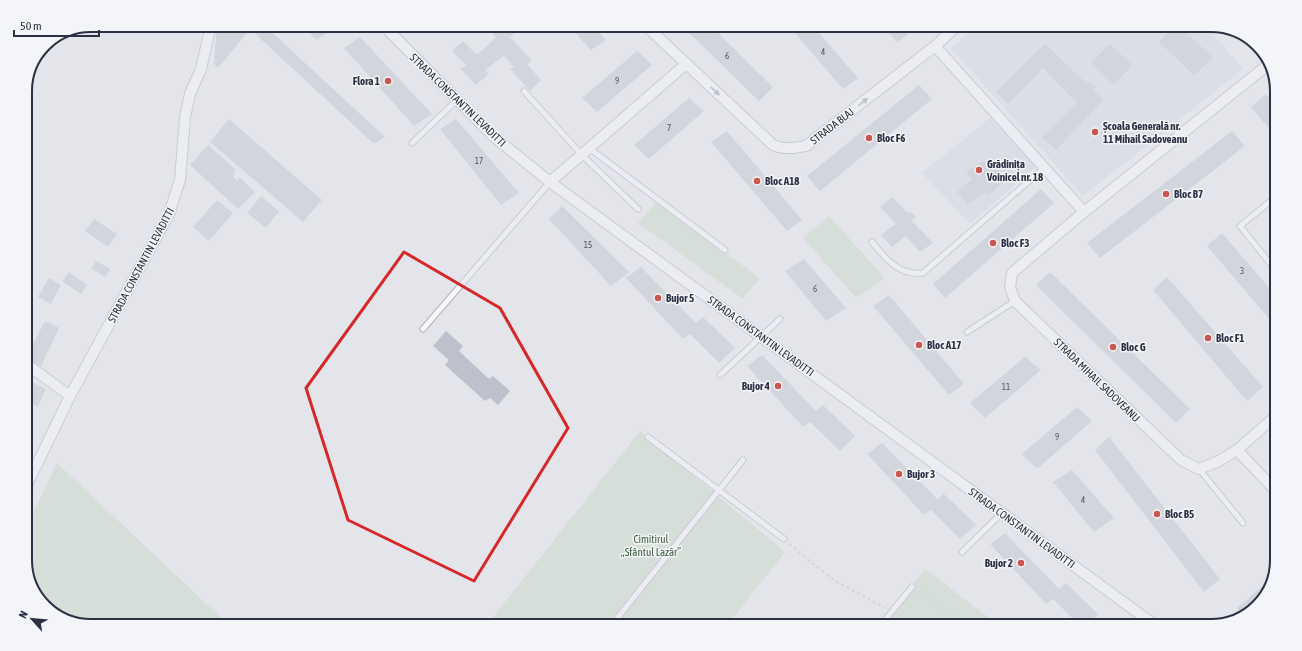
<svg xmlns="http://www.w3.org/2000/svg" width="1302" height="651" font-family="'Asap Condensed',sans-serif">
  <rect width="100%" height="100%" fill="#e4e5eb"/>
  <path fill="#d2d4dd" d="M978 25H1205L1243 69 1083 196 951 48Z
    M990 118 1036 166 970 224 922 173Z"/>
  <path fill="#c6d5c6" d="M656 202 760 278 743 299 638 223Z
    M829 216 885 278 856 298 803 238Z
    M640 431 785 552 727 626H486Z
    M57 463 230 626H91L62 619 36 597 25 565V530Z
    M925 569 1000 626H879Z"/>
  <path fill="#bec0cb" d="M219 25H264L385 137 374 144 250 29 218 68 214 64 216 36Z
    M302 25H331L335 29 316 40Z
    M477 25H506L514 34 510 37 532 61 527 64 541 80 530 91 510 69 514 67 504 56 485 70 489 74 476 85 461 69 466 65 452 51 463 41 477 55 496 38 486 26 481 29Z
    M568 25H593L606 40 591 50Z
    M681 25H710L773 87 759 101Z
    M788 25H812L858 78 843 89Z
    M882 25H907L912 31 897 42Z
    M1176 25H1179L1213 58 1194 75 1159 42Z
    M360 37 432 114 414 126 344 48Z
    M1045 44 1087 84 1090 82 1096 88 1093 90 1103 100 1056 150 1042 137 1077 103 1043 68 1008 104 996 92Z
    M1110 44 1132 65 1114 85 1091 62Z
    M637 51 652 65 597 112 582 98Z
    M919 85 932 99 820 191 807 176Z
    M1266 94 1277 107V138L1251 107Z
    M689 98 704 111 649 159 634 145Z
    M229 119 322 200 303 222 210 142Z
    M456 119 519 193 501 205 440 129Z
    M727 131 802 220 787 231 711 142Z
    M1232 131 1245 146 1100 258 1087 243Z
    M208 145 236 170 233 177 238 181 239 177 255 192 238 209 190 165Z
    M983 161 992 171 996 167 1007 179 989 195 985 192 968 204 957 192 972 179 966 173Z
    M1041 189 1054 203 945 298 933 284Z
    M261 196 279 211 266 228 247 213Z
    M892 197 908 213 910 211 916 217 911 220 933 243 920 252 906 236 892 247 881 235 896 224 880 207Z
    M217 200 233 213 209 241 193 227Z
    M562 206 629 272 611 286 549 219Z
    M94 219 117 234 108 247 85 231Z
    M1222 233 1277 297V328L1207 246Z
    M804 259 846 308 826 321 785 271Z
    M96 261 110 269 106 277 91 269Z
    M641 267 696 323 703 317 735 348 719 363 690 334 683 339 626 278Z
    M25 269 32 273 25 286Z
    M69 272 87 285 81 294 62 281Z
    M1050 272 1190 409 1176 423 1036 285Z
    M1167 277 1263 387 1247 401 1153 290Z
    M49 278 61 285 51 304 38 297Z
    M889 295 964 384 949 395 873 306Z
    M45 321 59 328 41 366 26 358Z
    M446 331 463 346 459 351 489 379 493 376 510 391 498 405 490 398 485 401 445 365 449 360 433 346Z
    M762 355 816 411 823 405 855 436 840 451 810 422 803 427 747 366Z
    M1025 357 1041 370 985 418 970 403Z
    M26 379 46 389 38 407 25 400Z
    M1077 407 1092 421 1037 469 1022 454Z
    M1109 437 1220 579 1204 592 1095 450Z
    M882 443 937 499 944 494 976 525 960 539 931 510 924 515 867 454Z
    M1072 470 1114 518 1094 532 1053 482Z
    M1005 533 1059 589 1066 583 1098 614 1086 626H1080L1053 599 1046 604 990 544Z
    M1273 577 1270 589 1248 615 1244 616 1237 608Z"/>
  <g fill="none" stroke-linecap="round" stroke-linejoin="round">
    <defs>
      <path id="service" d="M1248 38 1269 63
        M524 91 582 155 638 209
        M412 143 456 101
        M589 148 725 250
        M1277 196 1240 226 1277 272
        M872 242C886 259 899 276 923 273L1044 168
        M423 329 550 182
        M967 332 1015 301
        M720 375 780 319
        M648 437 784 539
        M1199 469 1243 523
        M962 552 1002 513
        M611 626 743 460
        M880 626 912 587"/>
      <path id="minor" d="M383 25 493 136 550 182 1156 626
        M645 25 773 145C784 150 794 148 806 146L935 46 958 25
        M935 46 1084 212
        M1269 64 1084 212 1012 273 1010 287 1015 301 1181 460 1199 469 1219 461 1237 450 1277 492
        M550 182 686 64
        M25 363 70 396
        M1237 450 1277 415
        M25 489 70 396 169 214 180 180 185 117 190 94 201 69 211 25"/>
    </defs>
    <use href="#service" stroke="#a9abb5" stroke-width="7"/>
    <use href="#minor" stroke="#a9abb5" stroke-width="12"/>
    <path stroke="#c2c3ca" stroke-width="2" stroke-dasharray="3 3" stroke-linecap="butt" d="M789 544 832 579 885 608
      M918 591 965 626
      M954 626 957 620"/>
    <use href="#service" stroke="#f7f7fa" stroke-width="5"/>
    <use href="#minor" stroke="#f7f7fa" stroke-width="10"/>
  </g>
  <defs><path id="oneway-solid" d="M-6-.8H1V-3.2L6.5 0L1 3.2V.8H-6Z"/></defs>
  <g fill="#92949e">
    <use href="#oneway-solid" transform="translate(715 91) rotate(43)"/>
    <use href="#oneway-solid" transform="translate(863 102) rotate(-38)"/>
  </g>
  <path d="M0 0H1302V651H0ZM404 252 500 308 568 428 474 581 348 520 306 388Z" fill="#e4e5eb" fill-opacity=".55" fill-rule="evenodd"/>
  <path fill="none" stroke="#d62828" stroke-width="3" stroke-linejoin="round" d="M404 252 500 308 568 428 474 581 348 520 306 388Z"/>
  <g fill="#ca574f" stroke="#f4f5f9" stroke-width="1.5">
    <circle cx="388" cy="81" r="4"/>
    <circle cx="1095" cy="132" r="4"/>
    <circle cx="869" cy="138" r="4"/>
    <circle cx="979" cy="170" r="4"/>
    <circle cx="757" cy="181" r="4"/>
    <circle cx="1166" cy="194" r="4"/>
    <circle cx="993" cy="243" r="4"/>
    <circle cx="658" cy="298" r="4"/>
    <circle cx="1208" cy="338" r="4"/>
    <circle cx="919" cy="345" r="4"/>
    <circle cx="1113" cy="347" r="4"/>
    <circle cx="778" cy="386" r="4"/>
    <circle cx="899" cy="474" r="4"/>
    <circle cx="1157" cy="514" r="4"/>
    <circle cx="1021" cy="563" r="4"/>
  </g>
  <g text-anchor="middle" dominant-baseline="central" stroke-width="3" stroke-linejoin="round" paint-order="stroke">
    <g font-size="9" fill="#505465">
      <text x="823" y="52">4</text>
      <text x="727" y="56">6</text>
      <text x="617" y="81">9</text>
      <text x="669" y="128">7</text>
      <text x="479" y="161">17</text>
      <text x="588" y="245">15</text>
      <text x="1242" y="271">3</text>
      <text x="815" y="289">6</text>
      <text x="1006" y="387">11</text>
      <text x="1057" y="437">9</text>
      <text x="1083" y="500">4</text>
    </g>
    <g font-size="11" font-weight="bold" fill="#2c3043" stroke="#f4f5f9" text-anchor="start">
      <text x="380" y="81" text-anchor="end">Flora 1</text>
      <text x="1103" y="126">Școala Generală nr.<tspan x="1103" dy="13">11 Mihail Sadoveanu</tspan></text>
      <text x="877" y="138">Bloc F6</text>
      <text x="987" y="164">Grădinița<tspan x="987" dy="13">Voinicel nr. 18</tspan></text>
      <text x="765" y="181">Bloc A18</text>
      <text x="1174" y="194">Bloc B7</text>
      <text x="1001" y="243">Bloc F3</text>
      <text x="666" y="298">Bujor 5</text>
      <text x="1216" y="338">Bloc F1</text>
      <text x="927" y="345">Bloc A17</text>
      <text x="1121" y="347">Bloc G</text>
      <text x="770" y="386" text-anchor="end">Bujor 4</text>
      <text x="907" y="474">Bujor 3</text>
      <text x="1165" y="514">Bloc B5</text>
      <text x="1013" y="563" text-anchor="end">Bujor 2</text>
    </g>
    <g font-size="11" fill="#2c3043" stroke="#f4f5f9">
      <text transform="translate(458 100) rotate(44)">STRADA CONSTANTIN LEVADITTI</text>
      <text transform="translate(832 126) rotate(-38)">STRADA BLAJ</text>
      <text transform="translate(141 265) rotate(-62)">STRADA CONSTANTIN LEVADITTI</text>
      <text transform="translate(761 336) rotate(36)">STRADA CONSTANTIN LEVADITTI</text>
      <text transform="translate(1097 380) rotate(44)">STRADA MIHAIL SADOVEANU</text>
      <text transform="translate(1022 528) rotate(36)">STRADA CONSTANTIN LEVADITTI</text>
    </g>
    <g font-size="11" fill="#3a5f3b" stroke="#f4f5f9">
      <text x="651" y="539">Cimitirul<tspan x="651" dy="13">„Sfântul Lazăr”</tspan></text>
    </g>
  </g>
  <path d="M0 0H1302V651H0ZM91 32H1211A59 59 0 0 1 1270 91V560A59 59 0 0 1 1211 619H91A59 59 0 0 1 32 560V91A59 59 0 0 1 91 32Z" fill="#f4f5f9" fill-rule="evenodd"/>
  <path fill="none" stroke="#2c3043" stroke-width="2" d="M91 32H1211A59 59 0 0 1 1270 91V560A59 59 0 0 1 1211 619H91A59 59 0 0 1 32 560V91A59 59 0 0 1 91 32Z"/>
  <g transform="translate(32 619) rotate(297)" stroke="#f4f5f9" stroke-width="3" paint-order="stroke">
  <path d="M0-3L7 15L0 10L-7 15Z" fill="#2c3043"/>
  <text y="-6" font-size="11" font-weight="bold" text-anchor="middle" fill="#2c3043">N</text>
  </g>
  <path d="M14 30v6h85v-6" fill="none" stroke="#2c3043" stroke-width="2"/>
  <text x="20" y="30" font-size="12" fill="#2c3043" stroke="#f4f5f9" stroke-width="3" paint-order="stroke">50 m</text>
</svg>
